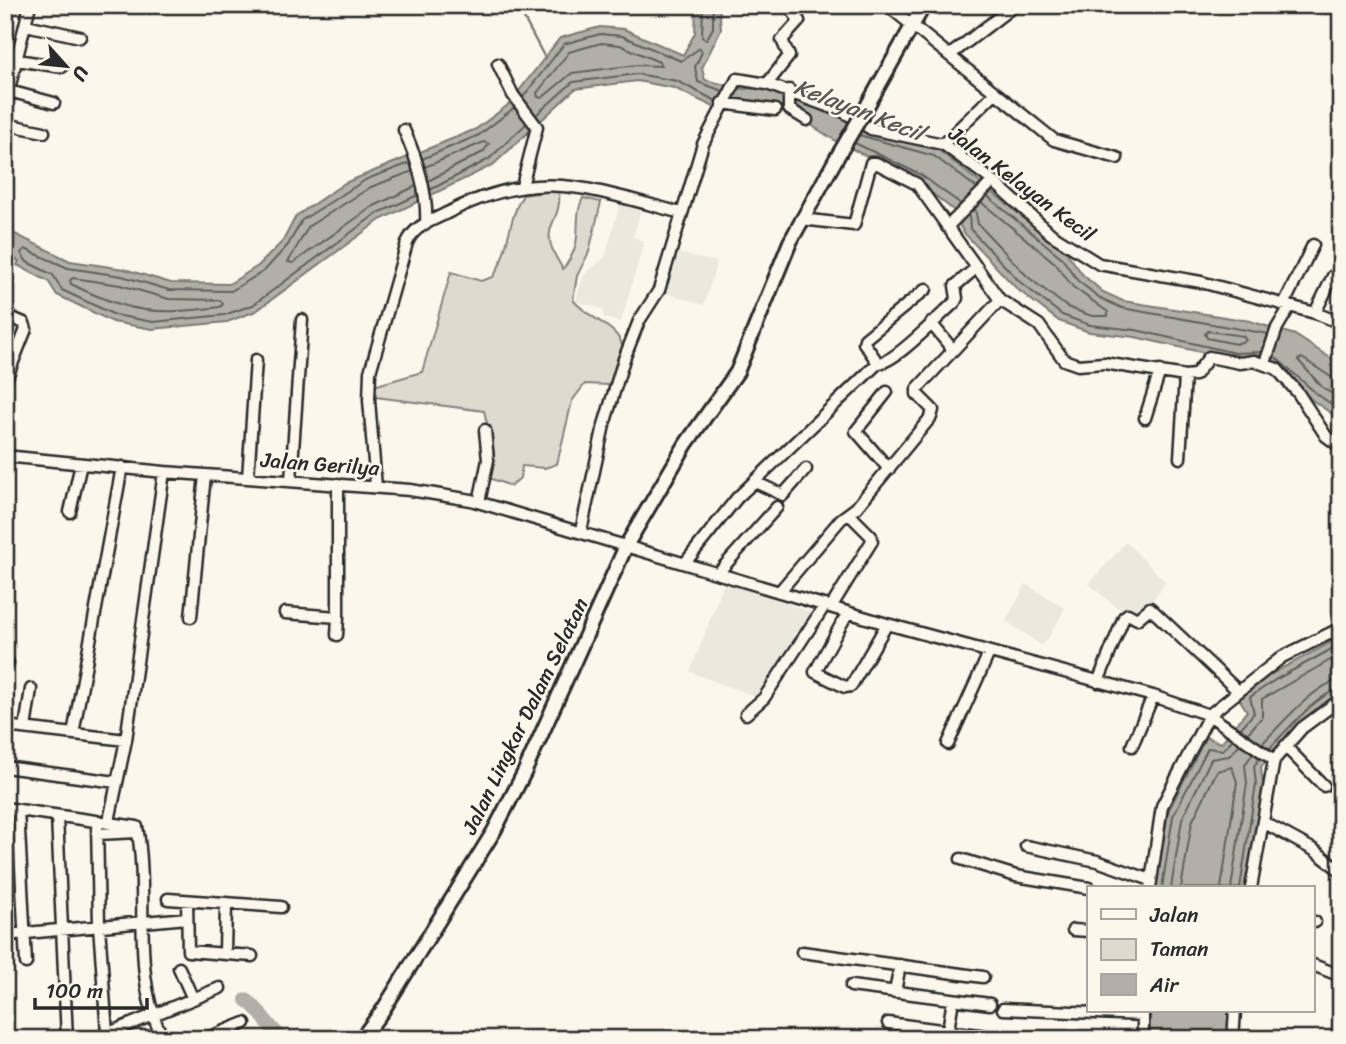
<svg xmlns="http://www.w3.org/2000/svg" width="1346" height="1044" font-family="Sriracha,sans-serif">
  <rect width="100%" height="100%" fill="#fbf7ec"/>
  <filter id="ink" filterUnits="userSpaceOnUse"><feTurbulence type="fractalNoise" baseFrequency=".0143" numOctaves="2"/><feDisplacementMap in="SourceGraphic" scale="14" xChannelSelector="R" yChannelSelector="G"/><feConvolveMatrix kernelMatrix="1 2 1 2 8 2 1 2 1" color-interpolation-filters="sRGB"/></filter>
  <g filter="url(#ink)">
    <path fill="#ebe8de" d="M621 200 642 206 633 237 644 241 621 322 604 318 603 309 575 301 584 275 605 257Z
      M672 252 717 262 704 305 663 292Z
      M1126 542 1166 582 1136 623 1089 584Z
      M725 581 819 615 762 699 690 672Z
      M1026 584 1065 608 1049 637 1041 645 1006 621Z"/>
    <path fill="#dddad0" stroke="#84827e" stroke-width="2" d="M559 190C563 228 533 223 563 269 587 239 571 220 583 198L601 202 589 252 577 276 573 300C599 330 647 330 608 385L585 384 572 401 557 464 545 468 522 466 520 478 511 486 489 478 494 453 484 411 376 397 374 386 422 372 451 272 481 281 493 277C510 251 507 220 523 195Z"/>
    <path fill="#b1afa7" stroke="#7b7a75" stroke-width="2" d="M696 5H719L721 29 702 68 705 80 743 89 769 87 818 105 866 130 937 149 1049 237 1067 253 1083 275 1103 292 1123 301 1250 321 1295 335 1341 365V420L1312 400 1283 371 1135 337 1089 332 1059 321 1017 289 964 233 960 226 962 217 918 182 834 140 791 112 746 111 728 106 718 109 674 88 637 81 575 89 493 165 380 220 256 311 227 322 152 329 113 322 57 295 48 281 17 265 19 261 5 255V229L70 261 124 269 171 283 229 284 258 266 283 241 296 216 345 183 476 129 508 105 560 38 600 27 624 29 683 55 695 33Z
      M1341 637V694L1313 715 1261 767 1263 784 1247 888H1155L1167 814 1206 737 1221 743 1247 711 1238 697 1271 674Z
      M1153 1011H1232L1229 1039H1149L1150 1015Z"/>
    <g fill="none" stroke-linecap="round" stroke-linejoin="round">
      <path stroke="#61605d" stroke-width="2" d="M703 5 702 37 706 40 713 28V5
        M601 43 620 45 659 62 661 66 637 65 572 73 542 98 538 97 537 93 569 52Z
        M523 97 564 44 600 34 622 36 681 61 700 48 702 52 695 67 698 82 723 91
        M536 115 573 82 637 74 677 81 716 101
        M859 135 934 156 977 188
        M855 143 921 175 961 204
        M422 159 479 135 514 108
        M410 163 367 179 302 220 288 245 264 271 231 291 169 290 122 276 68 268 25 249 21 253 27 262 53 275 62 290 115 315 153 322 224 315 253 305 376 214 418 195
        M425 167 484 142 489 144 483 152 428 181
        M413 171 371 187 309 226 288 262 293 263 372 207 416 186
        M430 190 489 159 526 124
        M987 196 1061 257 1078 281 1100 298 1122 308 1268 334
        M975 208 978 224 1028 277 1067 307 1092 316H1108V312L1073 287 1055 263 981 202
        M969 215 970 229 1021 283 1062 315 1090 325 1136 330 1235 353 1262 352
        M73 278 120 285 169 299 220 300 223 304 220 307C155 315 131 314 71 284L70 280Z
        M1208 331 1243 336 1246 340 1236 344 1207 338 1205 334Z
        M1274 356 1317 394 1341 411
        M1341 379 1331 377 1302 358 1298 360 1322 387 1341 400
        M1240 729 1254 713 1250 697 1275 680 1341 644
        M1247 734 1262 717V699L1341 654
        M1262 744C1279 726 1317 682 1341 680
        M1269 749C1284 733 1320 691 1341 689
        M1162 888 1173 816 1208 748 1223 750 1233 739
        M1171 888 1182 819 1211 759 1229 756 1240 744
        M1181 888 1192 822 1217 771 1232 767 1237 782 1221 888
        M1231 888 1247 783 1245 765 1253 753
        M1240 888 1256 784 1254 766 1260 758"/>
      <path stroke="#7b7a75" stroke-width="2.5" d="M497 5 520 11 545 58"/>
      <path stroke="#b1afa7" stroke-width="14" d="M246 1000C262 1010 268 1029 284 1039"/>
      <defs>
        <path id="minor" d="M887 5 1054 140 1117 158
          M26 25 80 37
          M950 55 1015 5
          M17 60 62 67
          M498 64 513 95 537 127 522 186
          M767 84 844 112 871 129 943 144 993 181 1051 234 1099 264 1201 282 1315 313 1341 323
          M789 90V109L807 120
          M9 91 54 103
          M722 103 775 110
          M5 105 30 5
          M5 124 44 132
          M404 130C417 159 428 192 426 224
          M943 144 994 94
          M801 219 854 225 871 163H876L917 184 1000 300 1039 325 1064 360 1078 365 1104 363 1185 376 1195 375 1209 357 1240 363 1254 361 1277 369 1298 393 1326 436 1341 447
          M947 227 993 181
          M1284 304 1313 245
          M1315 313 1333 276
          M5 315 24 323 26 329 5 382
          M931 323 953 350
          M878 363 864 343 865 339 926 289
          M1265 363 1277 328 1290 306
          M887 392 856 431 889 469
          M1145 418 1160 371
          M5 456 164 472 410 490 471 500 887 624 1153 696 1209 715 1274 760
          M1180 458 1185 376
          M248 478 256 360
          M291 480 302 320
          M755 482 783 495 806 469
          M376 487 369 400 370 372 407 243C414 226 429 222 445 214 537 166 587 188 681 213
          M479 502 488 460 485 430
          M70 512 81 464
          M581 531 604 425 624 359 639 321 659 290 703 144 737 79 767 84 789 56 782 40 799 21 789 5
          M685 563 737 498 878 363C894 364 940 315 955 302L957 298 955 286 977 267
          M718 573 777 507
          M779 592 841 519 856 508 931 417 933 410 917 394V389L1000 300
          M831 607 872 541 871 536 849 514
          M848 612 815 672 845 687 851 686 887 624
          M285 613 338 617V484
          M191 617 205 475
          M337 635 338 617
          M5 666 8 663
          M1098 682 1124 617 1128 614 1137 619 1150 608 1237 690
          M746 714 764 698 825 605
          M5 726 126 740
          M25 728 31 689
          M73 734 122 467
          M948 744 989 653
          M1132 746 1153 696
          M1285 746 1324 786
          M5 767 116 782
          M5 808 137 827C150 896 130 973 163 1039
          M18 810 26 963
          M57 816 67 1039
          M109 821 126 740 164 472
          M97 822 99 926 107 1033
          M1263 822 1314 850 1341 871
          M97 834 138 832
          M1026 846 1097 861 1151 880
          M961 859 1016 876 1089 888
          M1150 888 1162 806 1209 715 1282 657 1341 628
          M1251 888 1274 760 1302 728 1341 699
          M168 899 281 907
          M187 901 188 951 252 956
          M1313 922H1315
          M1073 930 1089 931
          M5 935 187 918
          M802 952 983 977
          M225 953 226 904
          M1313 965 1341 976
          M179 968 193 999
          M851 986 990 1004
          M895 992 900 965
          M5 1000V999
          M1003 1009 1143 1015
          M1143 1011V1039
          M888 1023 1009 1039
          M948 1030 953 1000
          M94 1039 220 988
          M205 1039 245 1023
          M1233 1039 1235 1011"/>
        <path id="major" d="M866 108 924 5
          M361 1039 383 1010 494 831 524 773 626 546 686 444 737 372 790 242 836 159"/>
      </defs>
      <use href="#minor" stroke="#2b2b2b" stroke-width="15"/>
      <use href="#major" stroke="#2b2b2b" stroke-width="18"/>
      <use href="#minor" stroke="#fbf7ec" stroke-width="10"/>
      <use href="#major" stroke="#fbf7ec" stroke-width="12"/>
      <defs>
        <path id="major-bridge" d="M836 159 866 108"/>
      </defs>
      <use href="#major-bridge" stroke="#2b2b2b" stroke-width="18" stroke-linecap="butt"/>
      <use href="#major-bridge" stroke="#fbf7ec" stroke-width="12"/>
    </g>
  </g>
  <g text-anchor="middle" dominant-baseline="central" stroke-width="5" stroke-linejoin="round" paint-order="stroke">
    <g font-size="21" fill="#2b2b2b" stroke="#fbf7ec">
      <text transform="translate(1022 184) rotate(37)">Jalan Kelayan Kecil</text>
      <text transform="translate(320 464) rotate(4)">Jalan Gerilya</text>
      <text transform="translate(525 716) rotate(-64)">Jalan Lingkar Dalam Selatan</text>
    </g>
    <g font-size="23" font-style="italic" fill="#5a5956" stroke="#fbf7ec">
      <text transform="translate(859 110) rotate(21)">Kelayan Kecil</text>
    </g>
  </g>
  <rect width="1346" height="1044" fill="none" stroke="#fbf7ec" stroke-width="28"/>
  <rect x="14" y="14" width="1318" height="1016" fill="none" stroke="#2b2b2b" stroke-width="2.5" filter="url(#ink)"/>
  <rect x="1087" y="886" width="228" height="126" fill="#fbf7ec" stroke="#a8a59f" stroke-width="2"/>
  <rect x="1101" y="909" width="35" height="10" fill="#fbf7ec" stroke="#a8a59f" stroke-width="2"/>
  <text x="1150" y="922" font-size="21" fill="#2b2b2b">Jalan</text>
  <rect x="1101" y="939" width="35" height="21" fill="#dddad0" stroke="#a8a59f" stroke-width="2"/>
  <text x="1150" y="956" font-size="21" fill="#2b2b2b">Taman</text>
  <rect x="1101" y="974" width="35" height="21" fill="#b1afa7" stroke="#a8a59f" stroke-width="2"/>
  <text x="1150" y="992" font-size="21" fill="#2b2b2b">Air</text>
  <g transform="translate(66 66) rotate(117)" stroke="#fbf7ec" stroke-width="5" paint-order="stroke">
  <path d="M0-5L12 26L0 18L-12 26Z" fill="#2b2b2b"/>
  <text y="-10" font-size="19" font-weight="bold" text-anchor="middle" fill="#2b2b2b">U</text>
  </g>
  <path d="M35 998v10h112v-10" fill="none" stroke="#2b2b2b" stroke-width="3.5"/>
  <text x="46" y="998" font-size="21" fill="#2b2b2b" stroke="#fbf7ec" stroke-width="5" paint-order="stroke">100 m</text>
</svg>
